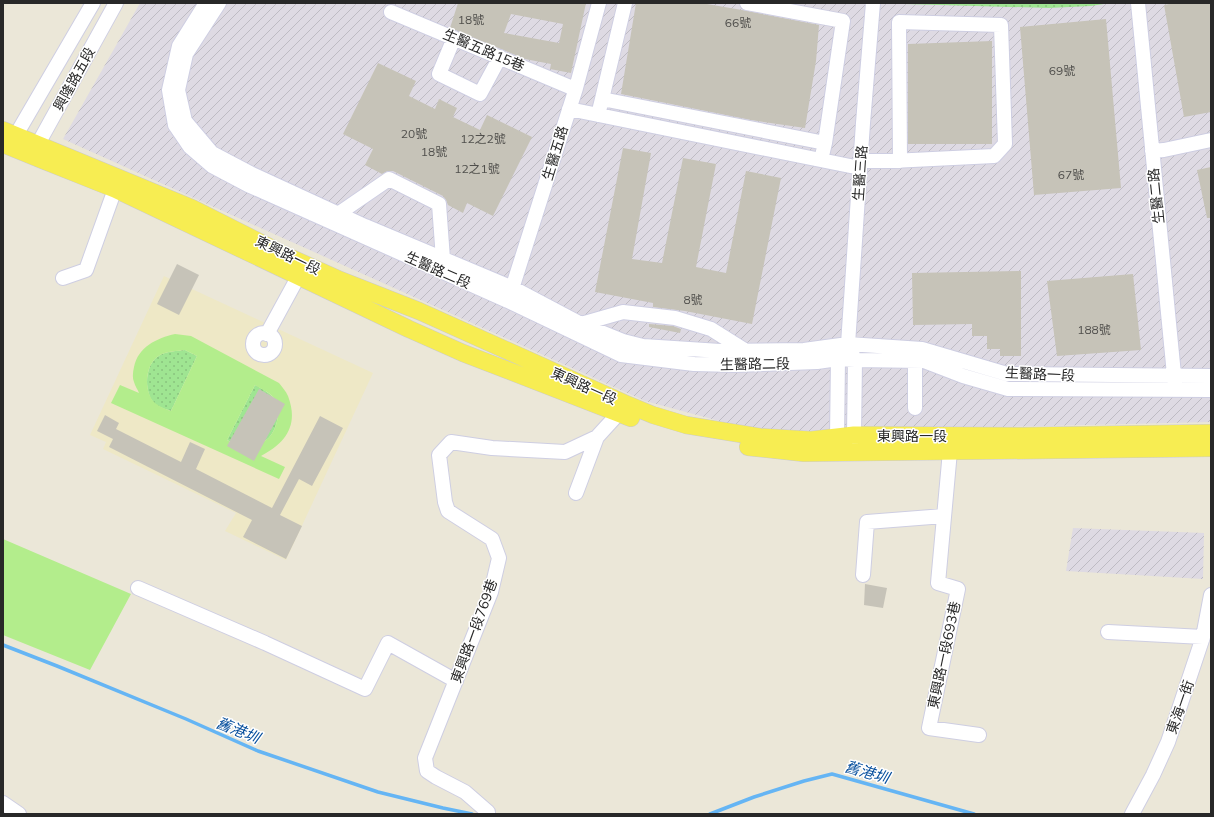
<svg xmlns="http://www.w3.org/2000/svg" width="1214" height="817" font-family="Mulish,'Noto Sans TC',sans-serif">
  <defs>
    <pattern id="industrial-furrows" width="10" height="10" patternUnits="userSpaceOnUse"><rect width="10" height="10" fill="#dedae3"/><path d="M-1 1l2-2M0 10L10 0M9 11l2-2" fill="none" stroke="#bebbc3"/></pattern>
    <pattern id="grass-dots" width="8" height="8" patternUnits="userSpaceOnUse"><rect width="8" height="8" fill="#9fe592"/><path d="M2 2h.1M6 6h.1" fill="none" stroke="#89c47e" stroke-width="1.8" stroke-linecap="round"/></pattern>
  </defs>
  <rect width="100%" height="100%" fill="#ebe7d8"/>
  <path fill="url(#industrial-furrows)" d="M140 3H1211V422L764 433 645 401 63 139Z
    M1073 528 1204 533 1203 579 1066 571Z"/>
  <path fill="#eee8c6" d="M164 276 373 373 286 560 225 531 236 513 103 449 106 442 90 435Z"/>
  <path fill="url(#grass-dots)" d="M870 3H1110L1091 6 1049 8Z
    M185 350 197 356 171 411C166 409 158 407 154 403 143 390 145 363 160 355 167 351 177 351 185 350Z
    M255 385C261 388 268 392 273 397 283 408 277 432 266 440 261 445 242 446 236 444 233 443 230 441 227 440Z"/>
  <path fill="#b3ed8c" fill-rule="evenodd" d="M175 334 191 336 279 383C282 387 286 391 288 396 299 425 286 443 261 456L285 467 279 479 111 403 120 385 139 393C138 390 135 386 134 382 132 377 133 372 134 367 138 347 157 338 175 334ZM185 350 197 356 171 411C165 409 158 406 154 402 143 390 145 363 160 355 167 351 177 351 185 350ZM255 385C261 389 269 392 273 397 283 408 277 432 266 440 256 448 237 446 227 440Z
    M3 539 131 594 90 670 3 635Z"/>
  <g fill="none" stroke-linecap="round" stroke-linejoin="round">
    <path stroke="#65b5f4" stroke-width="3.5" d="M3 645 57 666 186 719 258 751 378 792 443 808 472 814
      M710 814 754 797 804 781 832 774 974 814"/>
  </g>
  <path fill="#c6c3b8" fill-rule="evenodd" d="M458 3H586L571 73 550 69 551 64 525 59 450 28ZM511 14 563 24 559 43 504 33Z
    M636 3H701L742 10 819 25 816 61 805 128 751 120 621 94Z
    M1174 3H1211V112L1184 117 1164 5Z
    M1106 19 1121 188 1034 195 1020 27Z
    M992 41V144H908V44Z
    M378 63 416 81 409 96 435 109 439 99 457 108 453 117 480 130 487 115 532 137 493 216 467 203 463 213 448 205 446 200 443 196 393 171H388L382 174 365 165 373 149 343 134Z
    M623 148 651 153 632 259 662 263 683 158 716 164 696 267 726 273 746 171 781 178 752 324 685 311 653 307V303L595 292Z
    M1211 167V218H1207L1197 170Z
    M177 264 199 275 179 315 157 304Z
    M1021 271V356H1000V349H987V336H972V324L913 325 912 273Z
    M1133 274 1141 350 1057 356 1047 281Z
    M649 324 673 326 681 329 680 333 649 327Z
    M259 389 285 404 254 461 227 446Z
    M105 415 119 423 116 429 181 462 190 442 205 449 196 469 272 508 320 416 343 428 312 486 299 479 280 515 302 526 286 559 243 537 252 520 109 447 113 439 97 431Z
    M865 584 887 588 883 608 864 605Z"/>
  <g fill="none" stroke-linecap="round" stroke-linejoin="round">
    <defs>
      <path id="minor" d="M206 3 179 46 169 90 175 125 190 147 212 166 248 185 508 301 621 355 694 364 735 365 817 362 838 359 855 360 924 361 963 376 1008 389 1211 390
        M219 3 186 54 178 90 185 121 212 153 250 173 365 226 513 288 581 324 623 341 643 346 720 351 804 350 848 344 922 349 1007 374 1211 376
        M747 3 843 21 825 143
        M1138 3 1175 385
        M391 12 570 87 576 88
        M454 38 439 74 480 94 500 57
        M602 99 625 3
        M569 109 860 168
        M598 115 602 99 825 143 821 160
        M12 145 16 135 93 3
        M1152 151 1164 150 1211 140
        M33 153 116 3
        M860 161H892L994 156 1005 144 1001 25 899 22 900 161
        M338 214 389 179 439 204 443 259
        M63 278 86 270 115 189
        M510 295 576 88 599 3
        M581 324 623 312 675 318 711 329 746 351
        M253 344a11 11 0 1 1 22 0a11 11 0 1 1-22 0Z
        M267 334 303 268
        M915 408V361
        M850 444 854 435 855 360 848 344 863 123 873 3
        M842 445 837 437 838 359 842 352
        M950 451 938 583 958 589 929 728 979 735
        M576 493 597 437
        M863 575 867 522 944 516
        M138 588 265 643 365 689 388 643 456 681
        M1108 632 1203 637
        M3 803 19 814
        M488 814V812L465 792 436 777 427 771 425 758 491 592 499 558 492 539 448 511 445 502 439 455 451 442 492 448 565 452 597 437 618 414 623 406
        M1132 814 1153 775 1168 742 1203 637 1211 595"/>
      <path id="major" d="M3 130 192 208 289 257 340 280 419 311 624 403 653 415 686 425 760 437 811 440 854 435 1023 436 1211 433
        M3 144 42 160 115 189 409 329 463 353 631 418
        M748 447 804 453 1211 448"/>
    </defs>
    <use href="#minor" stroke="#cecee2" stroke-width="16"/>
    <use href="#major" stroke="#cbcbcb" stroke-width="18"/>
    <use href="#minor" stroke="#fff" stroke-width="14"/>
    <use href="#major" stroke="#f7ed52" stroke-width="17"/>
  </g>
  <g text-anchor="middle" dominant-baseline="central" stroke-width="3" stroke-linejoin="round" paint-order="stroke">
    <g font-size="12" fill="#504f4c">
      <text x="471" y="19">18號</text>
      <text x="738" y="22">66號</text>
      <text x="1062" y="70">69號</text>
      <text x="414" y="133">20號</text>
      <text x="483" y="138">12之2號</text>
      <text x="434" y="151">18號</text>
      <text x="477" y="168">12之1號</text>
      <text x="1071" y="174">67號</text>
      <text x="693" y="299">8號</text>
      <text x="1094" y="329">188號</text>
    </g>
    <g font-size="14" fill="#282828" stroke="#fff">
      <text transform="translate(484 50) rotate(23)">生醫五路15巷</text>
      <text transform="translate(74 79) rotate(-61)">興隆路五段</text>
      <text transform="translate(555 153) rotate(-73)">生醫五路</text>
      <text transform="translate(860 173) rotate(-86)">生醫三路</text>
      <text transform="translate(1156 196) rotate(-96)">生醫二路</text>
      <text transform="translate(288 255) rotate(26)">東興路一段</text>
      <text transform="translate(438 270) rotate(24)">生醫路二段</text>
      <text transform="translate(755 364) rotate(-1)">生醫路二段</text>
      <text transform="translate(1040 374) rotate(3)">生醫路一段</text>
      <text transform="translate(584 386) rotate(24)">東興路一段</text>
      <text x="912" y="436">東興路一段</text>
      <text transform="translate(474 631) rotate(-70)">東興路一段769巷</text>
      <text transform="translate(944 655) rotate(-78)">東興路一段693巷</text>
      <text transform="translate(1180 707) rotate(-71)">東海一街</text>
    </g>
    <g font-size="15" font-style="italic" fill="#074f9d" stroke="#fff">
      <text transform="translate(238 730) rotate(22)">舊港圳</text>
      <text transform="translate(867 772) rotate(16)">舊港圳</text>
    </g>
  </g>
  <rect width="1214" height="817" fill="none" stroke="#282828" stroke-width="8"/>
</svg>
